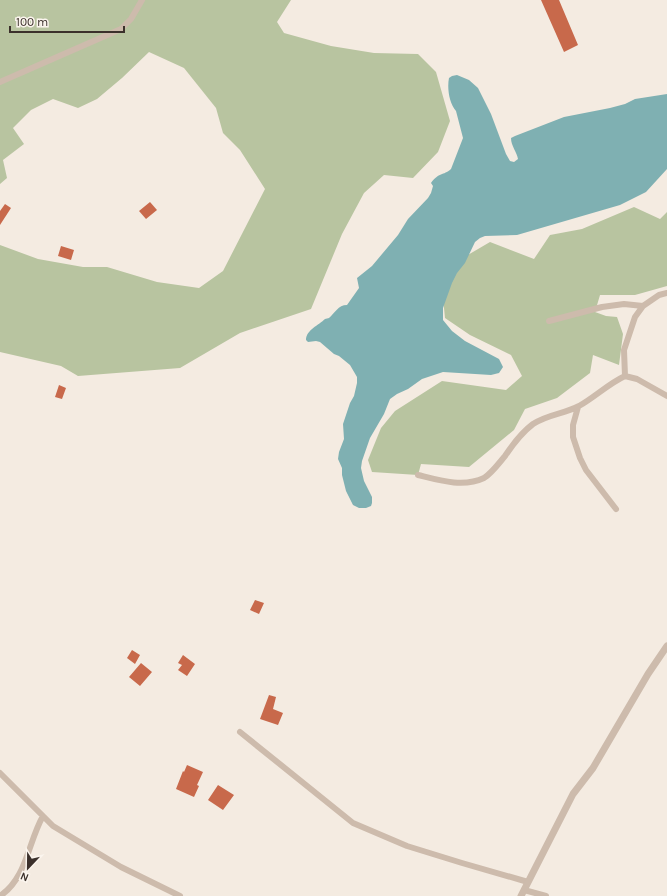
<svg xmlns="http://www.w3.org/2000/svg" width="667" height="896" font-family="Karla,sans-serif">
  <rect width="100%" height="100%" fill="#f4ebe1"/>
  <path fill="#b8c4a0" d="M0 0H291L277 22 284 33 331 46 374 53 418 54 436 72 450 121 438 152 413 178 384 175 364 193 342 234 311 309 240 333 180 368 78 376 61 366 0 352V245L38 259 83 267H107L157 282 199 288 223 271 265 189 240 150 223 133 216 108 184 68 149 52 122 78 97 99 78 108 53 99 31 110 13 128 24 144 3 160 7 178 0 184Z
    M634 207 660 219 667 212V286L635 295H600L595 312 606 316 617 317 623 334 619 365 593 355 590 373 557 398 525 409 514 430 469 467 421 464 418 475 372 472 368 460 381 428 395 411 442 381 506 390 522 376 511 355 470 335 445 318 442 288 461 259 490 242 534 259 550 235 582 229Z"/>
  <path fill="#7fb0b2" d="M457 75 469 80 478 88 491 114 506 154 510 161 514 162 518 159C517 152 511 146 511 138L515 136 564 117 610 108 625 104 635 99 667 94V169L646 192 620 205 517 235 485 236 480 238 475 242 465 263 457 273 452 283 443 308V320L452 331 465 341 499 359 503 367 499 373 491 375 443 372 422 379 408 389 397 394 390 399 384 414 370 438 362 461 361 468 364 481 372 497V503L371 506 366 508H359L353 505 346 491 342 475V468L338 459 339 452 344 439 343 424 350 403 354 396 357 383V377L350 365 339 356 334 354 320 342 316 341 308 342 306 340C306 330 319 325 325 319L329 318C335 313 338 305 347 305L359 288 357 278 372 266 398 235 408 219 428 198 431 193 433 186 431 183C439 172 443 176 451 169L463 138 456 111C449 103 447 88 449 78L452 76Z"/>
  <path fill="#c8694b" d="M541 0H559L578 45 564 52Z
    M150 202 157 210 146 219 139 211Z
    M5 204 11 208 0 225V211Z
    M61 246 74 250 71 260 58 256Z
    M59 385 66 388 62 399 55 397Z
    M255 600 264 603 259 614 250 610Z
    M132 650 140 655 135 664 127 658Z
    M183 655 195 664 187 676 178 670 182 665 178 663Z
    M141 663 152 672 140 686 129 677Z
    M269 695 276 697 273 709 283 713 278 725 260 719Z
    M187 765 203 772 197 785 199 786 194 797 176 789 183 771 184 772Z
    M218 785 234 795 223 810 208 800Z"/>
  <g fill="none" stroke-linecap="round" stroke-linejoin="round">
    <path stroke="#cdbbac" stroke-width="6" d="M0 82 121 29 131 19 142 0
      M549 321 602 307 624 304 643 306
      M625 376 637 379 667 396
      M578 407 573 425V437L580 458 586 470 616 509
      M418 475C438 480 463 488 484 478 492 473 499 463 505 456 513 444 521 433 533 424 548 414 564 414 579 406 595 397 608 384 625 376L624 350 635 317 643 306 659 295 667 293
      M240 732 353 823 407 846 462 863 528 882
      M0 773 53 826 121 867 180 896
      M524 890 546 896
      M0 896C27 878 28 842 43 816"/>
    <path stroke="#cdbbac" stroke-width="7" d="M521 896 573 794 593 768 648 674 667 646"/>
  </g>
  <g transform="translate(28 868) rotate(202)" stroke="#fbf5ee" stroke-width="3" paint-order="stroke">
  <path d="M0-3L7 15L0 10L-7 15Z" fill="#3b302b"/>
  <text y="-6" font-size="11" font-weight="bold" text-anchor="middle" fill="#3b302b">N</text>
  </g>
  <path d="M10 26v6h114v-6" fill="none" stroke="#3b302b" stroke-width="2"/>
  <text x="16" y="26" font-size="12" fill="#3b302b" stroke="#fbf5ee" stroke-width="3" paint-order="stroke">100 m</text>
</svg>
